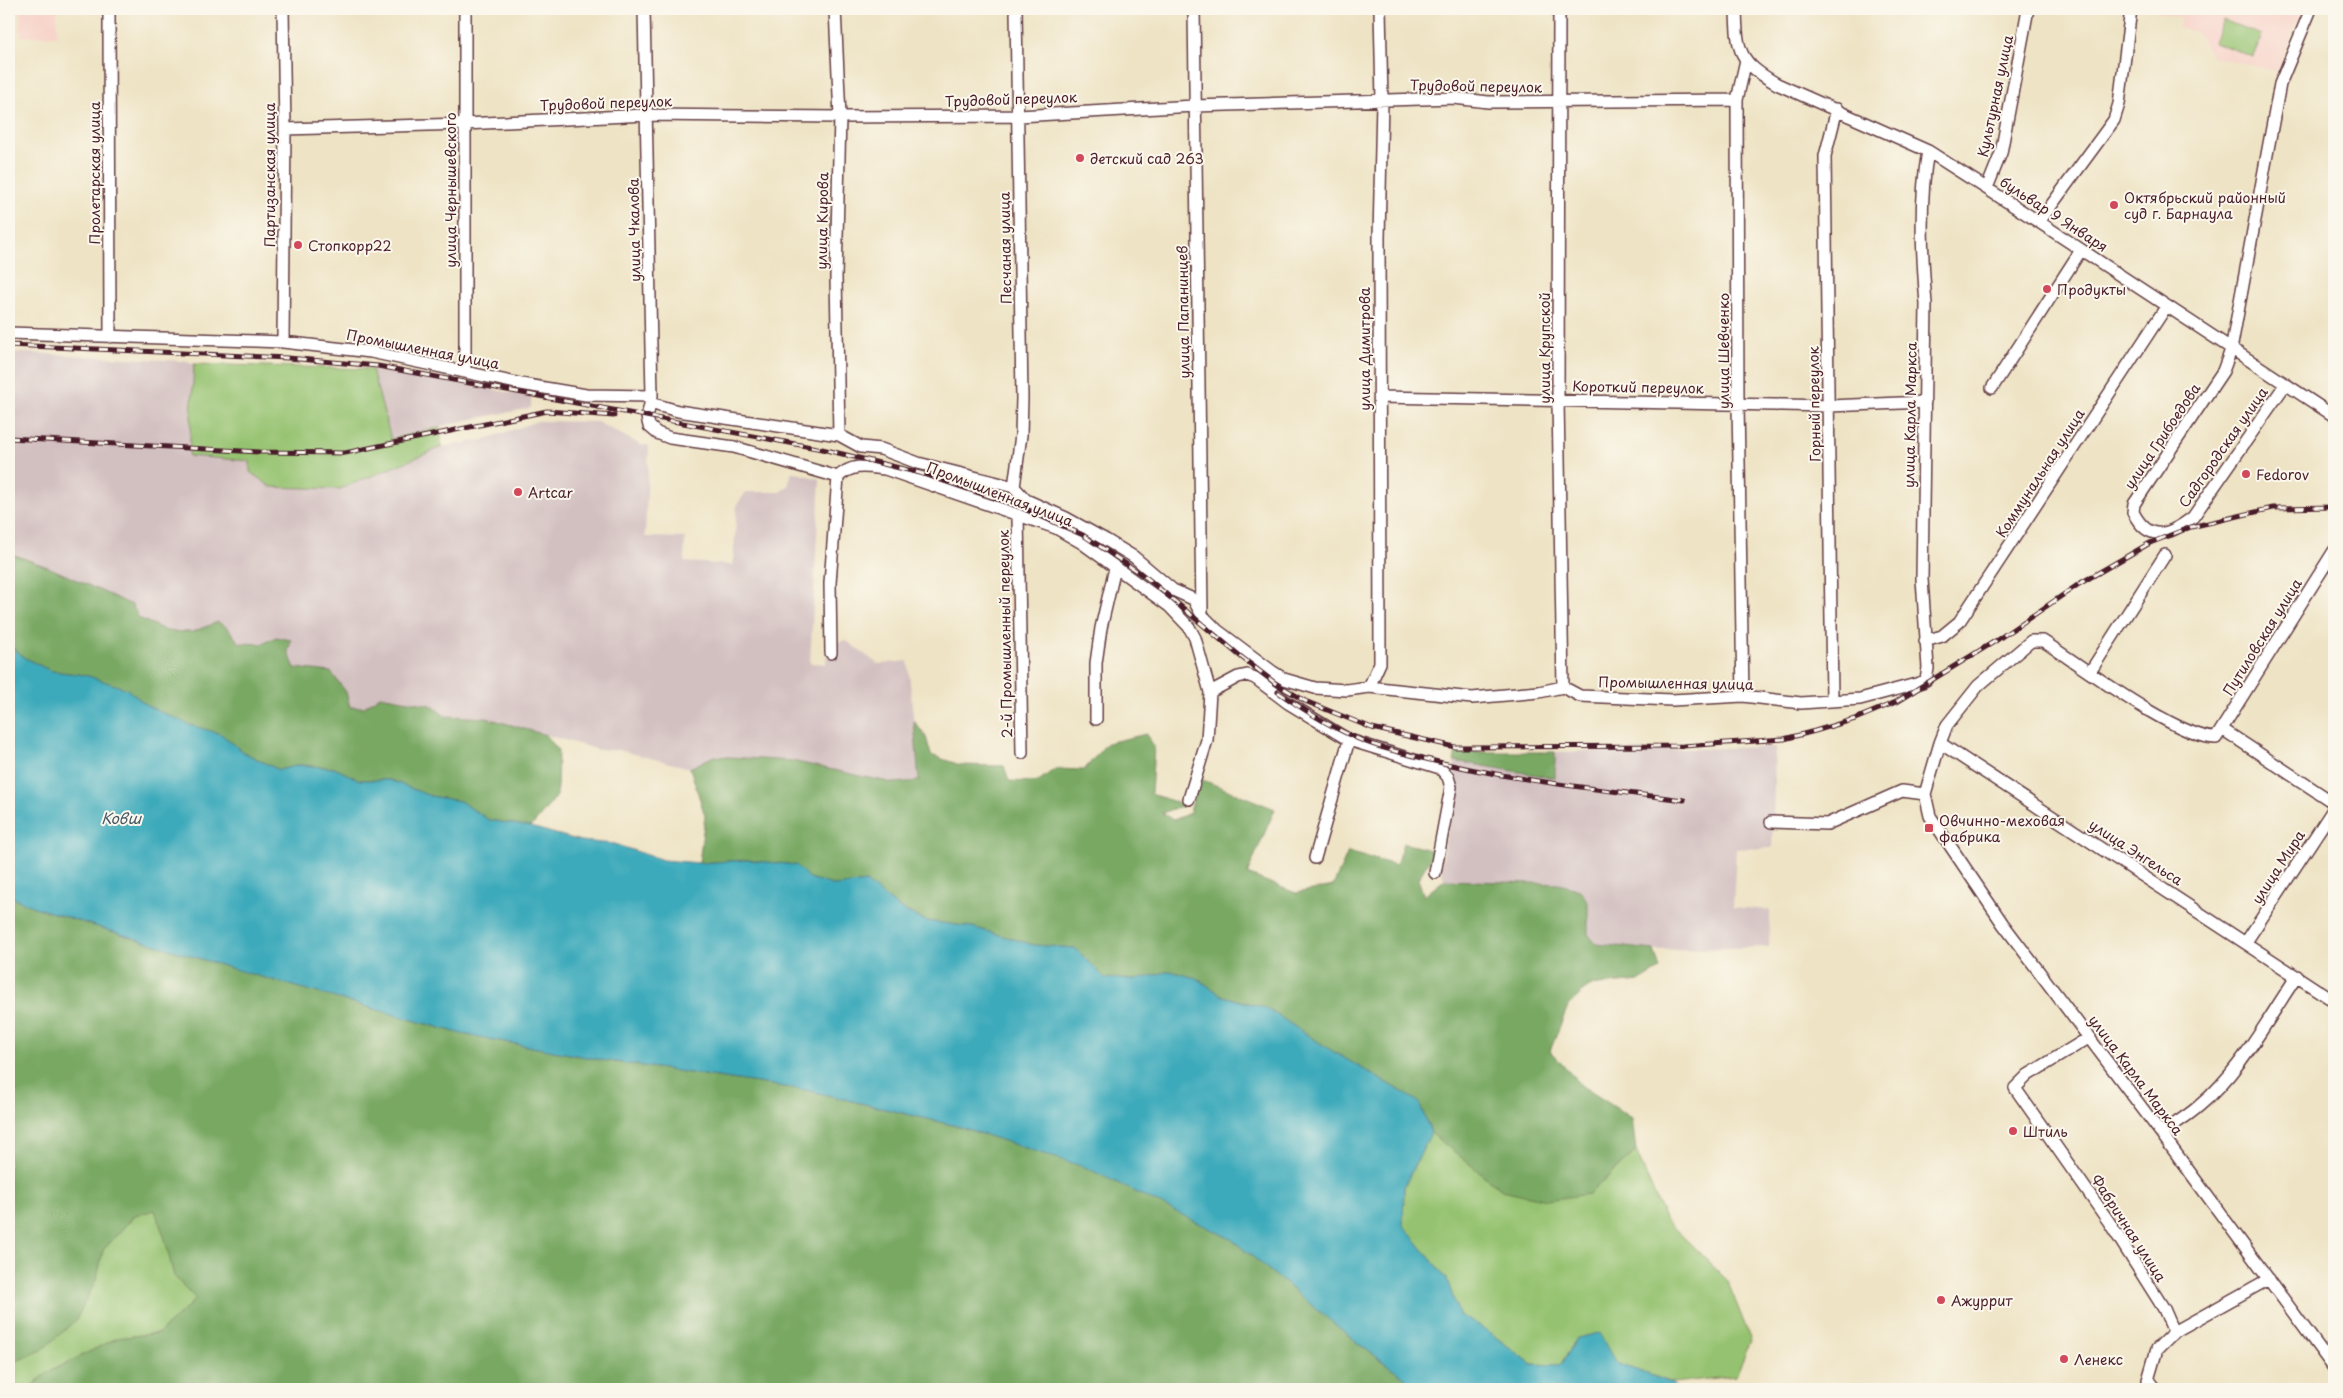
<svg xmlns="http://www.w3.org/2000/svg" width="2343" height="1398" font-family="'Playpen Sans',sans-serif">
  <rect width="100%" height="100%" fill="#fbf7ec"/>
  <filter id="ink" filterUnits="userSpaceOnUse"><feTurbulence type="fractalNoise" baseFrequency=".02" numOctaves="2"/><feDisplacementMap in="SourceGraphic" scale="10" xChannelSelector="R" yChannelSelector="G"/><feConvolveMatrix kernelMatrix="1 2 1 2 8 2 1 2 1" color-interpolation-filters="sRGB"/></filter>
  <filter id="wash" filterUnits="userSpaceOnUse"><feTurbulence type="fractalNoise" baseFrequency=".0096" numOctaves="4" result="noise"/><feDisplacementMap in="SourceGraphic" scale="20" xChannelSelector="R" yChannelSelector="G"/><feGaussianBlur stdDeviation="1.12" result="paint"/><feColorMatrix in="noise" values="0 0 0 0 0 0 0 0 0 0 0 0 0 0 0 0 0 1.4 0 .05"/><feComposite in="paint" operator="in"/></filter>
  <g filter="url(#wash)">
    <rect width="100%" height="100%" fill="#eee3c4"/>
    <path fill="#f7d1c7" d="M20 9H57V36H21Z
      M2152 9H2302L2277 71 2213 57 2197 33 2179 27 2182 19Z"/>
    <path fill="#d2bfc0" d="M9 352 183 361 194 364 189 456 250 461 340 489 442 447 483 440 538 421 597 422 641 445H649L645 537 685 538 684 562 733 565 737 505 746 492H780L788 486 792 472 820 479 810 663 826 664 827 647 845 640 878 664 908 661 919 781 893 783 792 761 714 756 690 768 618 750H599L487 718 445 716 431 705 380 696 364 707H350L346 692 331 672 295 668 288 652 291 640 276 637 262 644 238 643 228 628 218 622 192 632 167 631 139 618 132 605 48 567 9 553Z
      M372 369 531 396V408L467 420 391 439Z
      M1775 747 1772 848 1736 849 1733 907 1770 910 1769 947 1654 950 1596 945 1588 934V902L1580 890 1560 884 1444 880 1441 868 1455 787 1454 761 1555 778V752Z"/>
    <path fill="#95c270" stroke="#70704e" d="M2223 20 2262 35 2253 57 2214 42Z
      M194 364 372 369 391 439 440 427 442 447 340 489 271 487 250 472V461L189 456Z
      M1431 1133 1502 1190 1589 1194 1636 1151 1665 1219 1727 1280 1751 1340 1736 1376 1673 1383 1616 1363 1577 1338 1561 1365 1532 1364 1486 1330 1459 1315 1447 1279 1403 1225 1404 1187Z
      M155 1210 165 1239 174 1276 196 1299 159 1333 117 1338 47 1373 28 1389H9V1364L42 1350 97 1278 103 1250 135 1215Z"/>
    <path fill="#78a862" stroke="#616446" d="M9 553 48 567 132 605 139 618 167 631 192 632 218 622 228 628 239 643 262 644 276 637 291 640 288 652 295 668 331 672 346 692 350 707H364L380 696 431 705 445 716 487 718 546 735 558 750 557 796 531 827 489 820 460 801 430 796 390 780H360L334 768 299 765 279 770 245 753 221 734 190 725 148 706 127 689 85 675 51 671 25 658 9 645Z
      M914 721 926 737 931 755 960 765 1004 766 1009 781 1037 782 1055 769 1084 770 1107 743 1146 734 1154 746 1151 794 1185 805 1162 813 1173 820 1190 813 1198 778 1275 809 1247 874 1296 893 1333 886 1348 852 1396 865 1403 843 1435 851 1418 879 1424 896 1444 880 1560 884 1580 890 1588 902V934L1596 944 1654 950 1660 969 1640 981 1589 986 1568 1006 1550 1051 1582 1086 1632 1118 1636 1151 1589 1194 1547 1200 1502 1190 1431 1133 1419 1102 1329 1049 1266 1008 1223 996 1196 978 1170 971 1136 980 1105 978 1075 948 1034 945 972 927 927 921 899 908 866 882 836 886 809 878 796 865 747 860 699 863 705 816 690 768 714 756 792 761 893 783 919 781Z
      M1456 752H1555V778L1454 761Z
      M9 896 34 907 227 967 462 1034 602 1060 806 1090 961 1127 1088 1168 1231 1239 1359 1344 1421 1389H28L47 1373 117 1338 159 1333 196 1299 174 1276 165 1239 155 1210 135 1215 103 1250 97 1278 76 1320 42 1350 9 1364Z"/>
    <path fill="#3caabb" stroke="#436473" d="M9 645 25 658 51 671 85 675 127 689 148 706 190 725 221 734 245 753 279 770 299 765 334 768 360 780H390L430 796 460 801 489 820 531 827 581 841 614 844 663 860 699 863 747 860 796 865 809 878 836 886 866 882 899 908 926 921 972 927 1034 945 1075 948 1105 978 1136 980 1170 971 1196 978 1223 996 1266 1008 1329 1049 1419 1102 1431 1133 1404 1187 1403 1225 1447 1279 1459 1315 1486 1330 1532 1364 1561 1365 1577 1338 1599 1333 1616 1363 1672 1383 1676 1389H1421L1359 1344 1231 1239 1087 1168 961 1127 806 1090 602 1060 462 1034 227 967 34 907 9 896Z"/>
  </g>
  <g filter="url(#ink)">
    <g fill="none" stroke-linecap="round" stroke-linejoin="round">
      <defs>
        <path id="minor" d="M109 9 110 337
          M465 9V371
          M644 9 652 396 647 417 649 426 657 433 670 438 734 447 838 477
          M835 9 840 117 836 277 839 435
          M1194 9 1202 612
          M1559 9 1558 401 1563 687
          M1736 9C1737 52 1739 62 1777 84L1928 151 2039 222 2334 416
          M285 129 464 124 646 115 840 117 1019 116 1194 106 1454 98 1488 102 1737 100
          M1987 188 2001 153 2028 9
          M2039 222 2114 120 2119 104 2131 9
          M9 333 283 342 371 352 521 384 586 395 652 396
          M283 342 285 129 283 9
          M2285 385 2193 517C2170 535 2149 544 2133 512L2134 504 2223 371 2231 350 2280 84 2311 9
          M1992 388 2081 250
          M1380 397 1829 406 1925 402
          M650 403 678 411 839 435 861 447 881 449 918 463 1014 487
          M838 477C853 463 867 467 885 469L1056 528 1082 543 1169 606 1189 627 1195 638 1210 692 1238 677 1247 675 1255 678 1288 703 1349 740 1440 768 1448 777 1451 787 1435 873
          M1014 487 1026 500 1066 518 1106 540 1134 557 1173 590 1193 599 1202 615 1217 630 1273 672 1284 679 1315 688 1347 690 1369 687 1472 698 1539 692 1563 687 1580 696 1672 700 1743 696 1801 703 1860 699 1920 683 1926 680 1928 668 1922 579 1926 304C1922 254 1919 201 1928 151
          M1014 487 1021 435 1022 398 1016 9
          M1018 515 1022 753
          M1925 641 1942 636 1959 622 2166 307
          M831 653 830 583 838 477
          M2090 672 2165 555
          M1369 687 1380 663 1379 238 1382 101 1380 9
          M1743 696 1738 404 1737 100 1746 60
          M1832 700 1825 156 1837 109
          M1096 719V663L1101 628 1115 568
          M2222 729 2334 803
          M1940 743 1947 725 1978 686 2031 641H2043C2080 665 2177 738 2216 738L2334 551
          M1925 794 1930 816 2003 924 2161 1133 2334 1368
          M1925 794 1940 743 2334 1001
          M1189 799 1207 740 1210 692
          M1771 822 1827 824 1902 791 1925 794
          M1315 858 1349 740
          M2246 942 2334 808
          M2090 1037 2028 1075 2015 1088 2109 1222 2164 1309 2174 1332
          M2161 1133C2174 1124 2188 1116 2199 1106 2240 1072 2267 1020 2297 976
          M2155 1389 2148 1380 2157 1349 2174 1332 2269 1279"/>
      </defs>
      <use href="#minor" stroke="#633c42" stroke-width="14"/>
      <use href="#minor" stroke="#fff" stroke-width="11"/>
      <defs>
        <path id="rail" d="M9 345 288 358 378 366 822 449 920 473 1013 504 1083 535 1147 578 1240 656 1275 683 1305 701 1372 728 1455 747 1683 746 1784 739 1815 731 1855 719 1896 702 1997 640 2079 584 2150 543 2191 527 2273 508 2334 507
          M9 438 259 452 345 453 547 411 614 416
          M1278 692C1301 708 1324 723 1350 735 1372 746 1398 752 1422 758 1508 780 1596 789 1684 800"/>
      </defs>
      <use href="#rail" stroke="#4a1f2b" stroke-width="5"/>
      <use href="#rail" stroke="#fbf7ec" stroke-width="3" stroke-dasharray="9" stroke-linecap="butt"/>
    </g>
  </g>
  <g fill="#d1495b" stroke="#fbf7ec" stroke-width="2">
    <circle cx="1080" cy="158" r="5"/>
    <circle cx="2114" cy="205" r="5"/>
    <circle cx="298" cy="245" r="5"/>
    <circle cx="2047" cy="289" r="5"/>
    <circle cx="2246" cy="474" r="5"/>
    <circle cx="518" cy="492" r="5"/>
    <rect x="1924" y="823" width="10" height="10" rx="2.5"/>
    <circle cx="2013" cy="1131" r="5"/>
    <circle cx="1941" cy="1300" r="5"/>
    <circle cx="2064" cy="1359" r="5"/>
  </g>
  <g text-anchor="middle" dominant-baseline="central" stroke-width="4" stroke-linejoin="round" paint-order="stroke">
    <g font-size="14" fill="#4a1f2b" stroke="#fbf7ec">
      <text transform="translate(1476 86) rotate(1)">Трудовой переулок</text>
      <text transform="translate(1995 96) rotate(-78)">Культурная улица</text>
      <text transform="translate(1011 99) rotate(-2)">Трудовой переулок</text>
      <text transform="translate(606 103) rotate(-2)">Трудовой переулок</text>
      <text transform="translate(94 173) rotate(-90)">Пролетарская улица</text>
      <text transform="translate(269 175) rotate(-90)">Партизанская улица</text>
      <text transform="translate(450 190) rotate(-90)">улица Чернышевского</text>
      <text transform="translate(2054 214) rotate(33)">бульвар 9 Января</text>
      <text transform="translate(822 221) rotate(-89)">улица Кирова</text>
      <text transform="translate(634 230) rotate(-91)">улица Чкалова</text>
      <text transform="translate(1005 248) rotate(-91)">Песчаная улица</text>
      <text transform="translate(1183 312) rotate(-91)">улица Папанинцев</text>
      <text transform="translate(1544 348) rotate(-90)">улица Крупской</text>
      <text transform="translate(423 349) rotate(11)">Промышленная улица</text>
      <text transform="translate(1364 349) rotate(-90)">улица Димитрова</text>
      <text transform="translate(1723 351) rotate(-90)">улица Шевченко</text>
      <text transform="translate(1638 387) rotate(1)">Короткий переулок</text>
      <text transform="translate(1814 404) rotate(-91)">Горный переулок</text>
      <text transform="translate(1910 415) rotate(-89)">улица Карла Маркса</text>
      <text transform="translate(2162 436) rotate(-56)">улица Грибоедова</text>
      <text transform="translate(2223 447) rotate(-55)">Садгородская улица</text>
      <text transform="translate(2040 473) rotate(-57)">Коммунальная улица</text>
      <text transform="translate(1000 494) rotate(21)">Промышленная улица</text>
      <text transform="translate(1005 634) rotate(-91)">2-й Промышленный переулок</text>
      <text transform="translate(2262 637) rotate(-58)">Путиловская улица</text>
      <text transform="translate(1676 683) rotate(1)">Промышленная улица</text>
      <text transform="translate(2136 852) rotate(33)">улица Энгельса</text>
      <text transform="translate(2278 867) rotate(-57)">улица Мира</text>
      <text transform="translate(2136 1075) rotate(53)">улица Карла Маркса</text>
      <text transform="translate(2129 1228) rotate(57)">Фабричная улица</text>
    </g>
    <g font-size="14" fill="#4a1f2b" stroke="#fbf7ec" text-anchor="start">
      <text x="1090" y="158">детский сад 263</text>
      <text x="2124" y="197">Октябрьский районный<tspan x="2124" dy="16">суд г. Барнаула</tspan></text>
      <text x="308" y="245">Стопкорр22</text>
      <text x="2057" y="289">Продукты</text>
      <text x="2256" y="474">Fedorov</text>
      <text x="528" y="492">Artcar</text>
      <text x="1939" y="820">Овчинно-меховая<tspan x="1939" dy="16">фабрика</tspan></text>
      <text x="2023" y="1131">Штиль</text>
      <text x="1951" y="1300">Ажуррит</text>
      <text x="2074" y="1359">Ленекс</text>
    </g>
    <g font-size="15" font-style="italic" fill="#445765" stroke="#fbf7ec">
      <text x="121" y="817">Ковш</text>
    </g>
  </g>
  <rect width="2343" height="1398" fill="none" stroke="#fbf7ec" stroke-width="30"/>
</svg>
